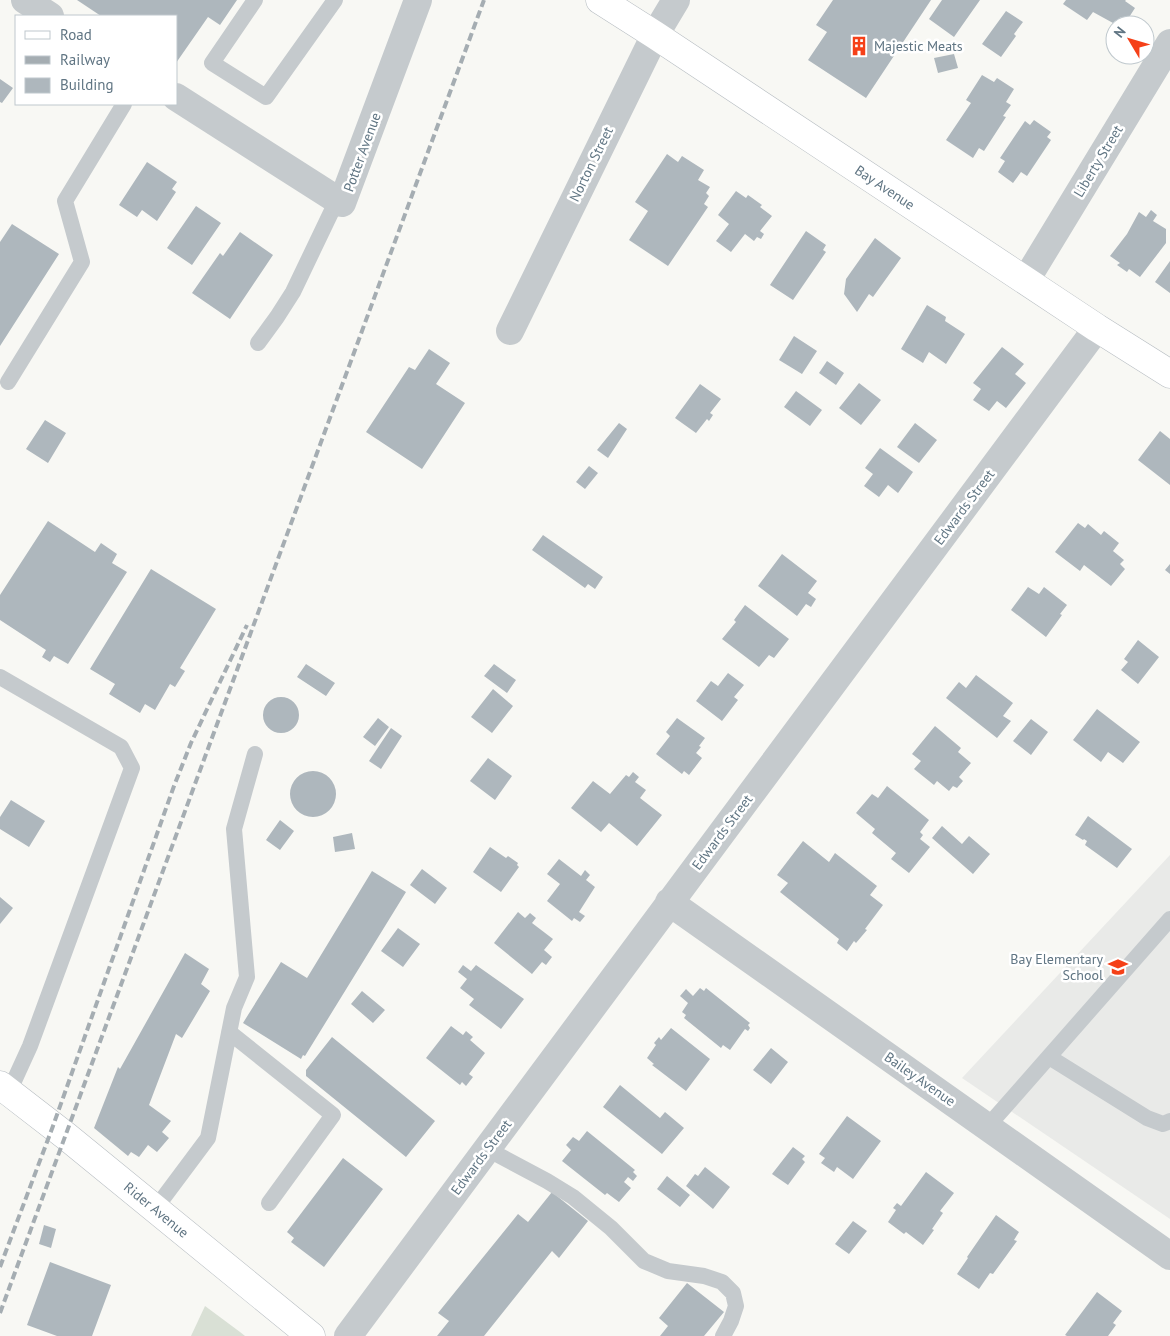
<svg xmlns="http://www.w3.org/2000/svg" width="1170" height="1336" font-family="'PT Sans',sans-serif">
  <rect width="100%" height="100%" fill="#f8f8f4"/>
  <path fill="#e9eae8" d="M1170 855V1219L962 1078Z"/>
  <path fill="#d9e0d5" d="M205 1306 240 1332 245 1336H191Z"/>
  <path fill="#aeb7bd" d="M77 0H237L220 25 208 17 176 63V16H101Z
    M833 0H931L866 98 808 60 827 32 816 25Z
    M942 0H980L954 37 929 19Z
    M1066 0H1126L1125 1 1135 8 1124 25H1121L1115 21 1113 23 1093 12 1087 20 1063 4Z
    M1006 11 1023 22 1014 34 1016 36 1001 57 982 44Z
    M954 54 958 68 938 73 934 58Z
    M982 75 994 82 997 78 1014 89 1006 102 1011 105 1003 116 1006 117 984 151 979 148 973 158 946 140 971 103 966 100Z
    M0 79 13 88 2 103 0 102Z
    M1034 120 1051 132 1047 137 1051 140 1027 176 1021 172 1013 183 998 172 1005 161 1000 158 1025 121 1030 125Z
    M667 154 678 162 682 156 704 170 698 180 710 187 706 193 709 196 704 204 708 207 668 266 629 240 648 211 635 202Z
    M147 162 177 182 172 189 176 192 157 221 142 210 137 217 119 205Z
    M736 191 746 198 748 195 762 205 760 207 772 216 760 231 764 234 761 239 757 237 754 241 745 234 731 252 716 241 729 224 718 215Z
    M196 206 221 223 192 265 167 248Z
    M1151 210 1157 215 1153 221 1166 229V243L1140 277 1129 269 1127 272 1117 265 1120 263 1110 256 1127 234 1139 212 1146 217Z
    M12 224 59 254 0 346V242Z
    M806 231 826 245 823 250 826 252 793 300 770 285Z
    M240 232 273 255 230 319 192 293 220 253 223 256Z
    M875 238 901 258 873 297 869 294 857 312 844 294 846 279Z
    M1170 261V293L1155 282Z
    M927 305 946 317 945 321 965 334 946 364 929 352 923 363 901 349Z
    M794 336 817 351 802 374 779 360Z
    M1002 347 1024 364 1015 374 1026 383 1006 408 997 401 989 411 973 400 981 389 973 383Z
    M429 349 450 363 436 384 465 403 422 469 366 432 409 367 415 370Z
    M827 361 844 373 836 385 819 373Z
    M859 383 881 400 861 425 839 408Z
    M700 384 721 399 710 413 713 415 709 421 707 419 696 433 675 418Z
    M796 391 822 410 810 426 784 407Z
    M45 420 66 433 48 463 26 449Z
    M619 423 627 429 608 458 597 450Z
    M915 423 937 440 919 463 897 447Z
    M1160 431 1170 439V485L1138 460Z
    M880 448 913 472 898 493 888 485 879 497 864 486 873 474 865 468Z
    M589 466 598 473 585 489 576 482Z
    M48 521 95 552 101 543 117 554 112 563 127 572 68 664 54 656 50 662 42 657 46 650 0 620V595Z
    M1078 523 1085 528 1088 524 1101 535 1104 531 1119 543 1113 551 1124 560 1120 564 1125 569 1111 586 1084 565 1080 571 1055 552Z
    M543 535 603 577 595 589 588 584 585 588 532 550Z
    M782 554 817 581 808 593 816 599 811 607 806 604 797 616 758 586Z
    M1170 564V574L1165 570Z
    M151 569 216 609 180 668 185 671 175 687 170 684 155 710 145 704 140 713 109 694 115 684 90 669Z
    M1028 587 1039 594 1044 587 1067 605 1060 614 1062 615 1046 637 1011 610Z
    M745 605 789 639 774 658 769 655 759 667 722 639 736 622 734 620Z
    M1138 640 1159 657 1138 684 1121 670 1128 662 1124 659Z
    M306 664 335 683 326 696 297 677Z
    M494 664 516 680 507 693 484 676Z
    M728 673 744 685 734 697 738 700 722 721 696 701 711 681 718 686Z
    M976 675 1013 703 1003 716 1011 721 997 738 946 698 959 682 966 688Z
    M493 689 513 706 492 733 471 717Z
    M263 715a18 18 0 1 1 36 0a18 18 0 1 1-36 0Z
    M1097 709 1140 742 1123 763 1108 752 1101 762 1073 740Z
    M378 718 389 727 375 746 363 737Z
    M677 718 705 738 699 746 701 747 696 753 702 758 689 775 684 771 682 774 656 754 670 736 666 732Z
    M1031 719 1048 732 1031 755 1013 741Z
    M935 726 961 748 958 752 971 763 959 777 963 781 957 788 953 786 949 791 937 781 934 785 914 769 921 761 912 754Z
    M391 728 402 736 381 769 369 761Z
    M488 758 512 776 495 800 470 781Z
    M290 794a23 23 0 1 1 46 0a23 23 0 1 1-46 0Z
    M633 772 639 777 635 782 646 790 640 798 662 815 637 846 609 823 601 832 571 808 593 781 610 794 626 775 629 777Z
    M887 786 929 820 920 832 923 835 920 839 930 847 909 873 891 859 896 853 872 833 875 829 856 813 872 794 878 798Z
    M11 800 45 821 29 847 0 829V817Z
    M1088 816 1132 849 1117 868 1085 845 1087 841 1084 839 1083 840 1075 835Z
    M280 820 294 831 280 850 266 840Z
    M942 826 962 844 969 836 990 854 973 874 932 838Z
    M352 833 355 849 335 852 333 837Z
    M803 841 829 862 835 853 877 886 870 895 883 905 865 929 867 930 856 943 854 941 847 951 837 943 839 939 780 892 788 883 777 875Z
    M490 847 506 858 508 856 518 863 517 865 519 867 501 892 473 872Z
    M559 859 581 876 585 870 590 875 586 880 595 887 579 912 585 916 580 922 574 918 572 921 547 901 560 884 547 874Z
    M422 869 447 888 435 904 410 885Z
    M372 871 406 892 305 1056 303 1055 301 1059 243 1023 281 962 307 978Z
    M0 897 13 908 0 924Z
    M518 912 525 918 530 913 536 918 532 923 553 939 544 950 552 957 546 965 542 962 532 974 494 943Z
    M398 928 420 944 403 967 381 951Z
    M185 953 209 969 201 984 210 991 182 1038 176 1034 149 1105 171 1121 162 1132 169 1138 157 1152 148 1145 139 1157 131 1152 128 1156 94 1128 118 1067 120 1069Z
    M463 965 471 971 476 965 524 999 501 1029 469 1005 474 999 460 988 467 979 458 972Z
    M700 988 704 991 706 988 750 1023 748 1025 750 1028 748 1031 745 1029 730 1050 723 1045 721 1048 684 1018 686 1015 682 1012 688 1003 680 996 686 989 693 996Z
    M362 991 385 1010 373 1023 351 1004Z
    M451 1026 463 1035 466 1031 473 1037 470 1040 485 1053 469 1074 473 1077 466 1086 462 1082 460 1085 426 1058Z
    M671 1028 710 1059 686 1091 652 1065 654 1064 647 1058 656 1045 654 1043 659 1037 661 1040Z
    M332 1037 435 1121 406 1157 306 1076V1070Z
    M771 1048 788 1062 771 1084 753 1070Z
    M620 1085 660 1118 665 1112 684 1128 662 1154 603 1107Z
    M847 1116 881 1141 853 1179 837 1167 834 1172 821 1163 825 1158 819 1154Z
    M587 1131 635 1170 633 1172 637 1176 633 1181 628 1177 624 1182 631 1188 619 1202 607 1193 605 1195 562 1161 571 1150 566 1145 573 1137 579 1141Z
    M793 1147 805 1156 802 1159 805 1162 788 1185 772 1174Z
    M343 1158 383 1189 324 1267 291 1242 294 1238 287 1232Z
    M705 1167 730 1187 713 1209 686 1186 695 1174 698 1176Z
    M926 1172 954 1193 940 1211 943 1213 932 1229 934 1230 923 1245 906 1232 904 1234 888 1222 896 1210 893 1208 897 1203 901 1206Z
    M667 1176 690 1195 680 1207 657 1189Z
    M552 1192 588 1221 559 1258 552 1251 484 1336H437L449 1321 438 1313 518 1214 528 1222Z
    M996 1215 1019 1232 1014 1240 1017 1241 993 1274 990 1273 979 1289 957 1274 968 1258 967 1257Z
    M853 1221 867 1231 849 1254 835 1244Z
    M44 1225 56 1229 51 1248 39 1244Z
    M50 1262 111 1285 92 1336H57L27 1325Z
    M687 1283 724 1312 704 1336H660L668 1326 659 1318Z
    M1097 1292 1122 1311 1113 1323 1116 1325 1108 1336H1067L1065 1335Z"/>
  <g fill="none" stroke-linecap="round" stroke-linejoin="round">
    <defs>
      <g id="secondary">
        <path id="s1" d="M600 0 655 35 1097 328 1170 374"/>
        <path id="s2" d="M0 1085 66 1136 311 1336"/>
      </g>
    </defs>
    <use href="#secondary" stroke="#b7bdc2" stroke-width="29"/>
    <path stroke="#c5cacd" stroke-width="16" d="M255 0 212 63 266 97 335 0
      M258 343 277 317 293 292 337 200
      M8 382 82 262 65 201 124 104
      M0 677 121 747 132 768 30 1046 9 1092
      M229 1032 333 1115 269 1203
      M1049 1057 1147 1118 1163 1124 1170 1121
      M987 1127 1170 919
      M487 1149 547 1181 573 1197 611 1228 644 1261 668 1271 704 1276 722 1282 733 1293 736 1306 731 1321 723 1336
      M155 1209 208 1138 234 1008 247 977 234 829 255 754"/>
    <path stroke="#c5cacd" stroke-width="28" d="M25 0 50 16
      M176 97 342 203 418 0
      M1026 280 1170 43
      M510 331 655 35 676 0
      M669 902 1170 1256
      M348 1336 1097 328"/>
    <use href="#secondary" stroke="#fff" stroke-width="28"/>
    <path stroke="#a5adb2" stroke-width="4" stroke-dasharray="8 4" stroke-linecap="butt" d="M0 1267 53 1126 174 786 191 743 247 625
      M0 1313 484 0"/>
  </g>
  <defs>
    <symbol id="building-bare" viewBox="-9 -9 18 18"><path d="M-4-6H4V6H1V3H-1V6H-4ZM-2.5-4.3h1.7v1.8h-1.7ZM.8-4.3h1.7v1.8H.8ZM-2.5-1h1.7V.8h-1.7ZM.8-1h1.7V.8H.8Z" fill="#f54018" stroke="#fff" stroke-width="2.5" paint-order="stroke"/></symbol>
    <symbol id="school-bare" viewBox="-9 -9 18 18"><path d="M0-5L7-2L0 1L-7-2ZM-4 1L0 2.5L4 1V4Q0 6-4 4Z" fill="#f54018" stroke="#fff" stroke-width="2.5" paint-order="stroke"/></symbol>
  </defs>
  <g fill-rule="evenodd">
    <use href="#building-bare" x="845" y="32" width="28" height="28"/>
    <use href="#school-bare" x="1104" y="953" width="28" height="28"/>
  </g>
  <g text-anchor="middle" dominant-baseline="central" stroke-width="5" stroke-linejoin="round" paint-order="stroke">
    <g font-size="14" fill="#607583" stroke="#fff" text-anchor="start">
      <text x="874" y="46">Majestic Meats</text>
      <text x="1103" y="959" text-anchor="end">Bay Elementary<tspan x="1103" dy="16">School</tspan></text>
    </g>
    <g font-size="14" fill="#607583" stroke="#fff">
      <text transform="translate(362 152) rotate(-70)">Potter Avenue</text>
      <text transform="translate(1098 161) rotate(-59)">Liberty Street</text>
      <text transform="translate(591 164) rotate(-64)">Norton Street</text>
      <text stroke="none"><textPath href="#s1" startOffset="341">Bay Avenue</textPath></text>
      <text transform="translate(964 507) rotate(-53)">Edwards Street</text>
      <text transform="translate(722 832) rotate(-53)">Edwards Street</text>
      <text transform="translate(920 1079) rotate(35)">Bailey Avenue</text>
      <text transform="translate(481 1157) rotate(-53)">Edwards Street</text>
      <text stroke="none"><textPath href="#s2" startOffset="200">Rider Avenue</textPath></text>
    </g>
  </g>
  <rect x="15" y="15" width="162" height="90" fill="#ffffff" stroke="#bfc8cd"/>
  <rect x="25" y="31" width="25" height="8" fill="#ffffff" stroke="#bfc8cd"/>
  <text x="60" y="40" font-size="15" fill="#607583">Road</text>
  <rect x="25" y="56" width="25" height="8" fill="#a5adb2" stroke="#bfc8cd"/>
  <text x="60" y="65" font-size="15" fill="#607583">Railway</text>
  <rect x="25" y="78" width="25" height="15" fill="#aeb7bd" stroke="#bfc8cd"/>
  <text x="60" y="90" font-size="15" fill="#607583">Building</text>
  <g transform="translate(1130 40) rotate(308)"><circle r="24" fill="#ffffff" stroke="#bfc8cd"/>
  <path d="M0-4L9 19L0 12L-9 19Z" fill="#f54018"/>
  <text y="-8" font-size="14" font-weight="bold" text-anchor="middle" fill="#607583">N</text>
  </g>
</svg>
